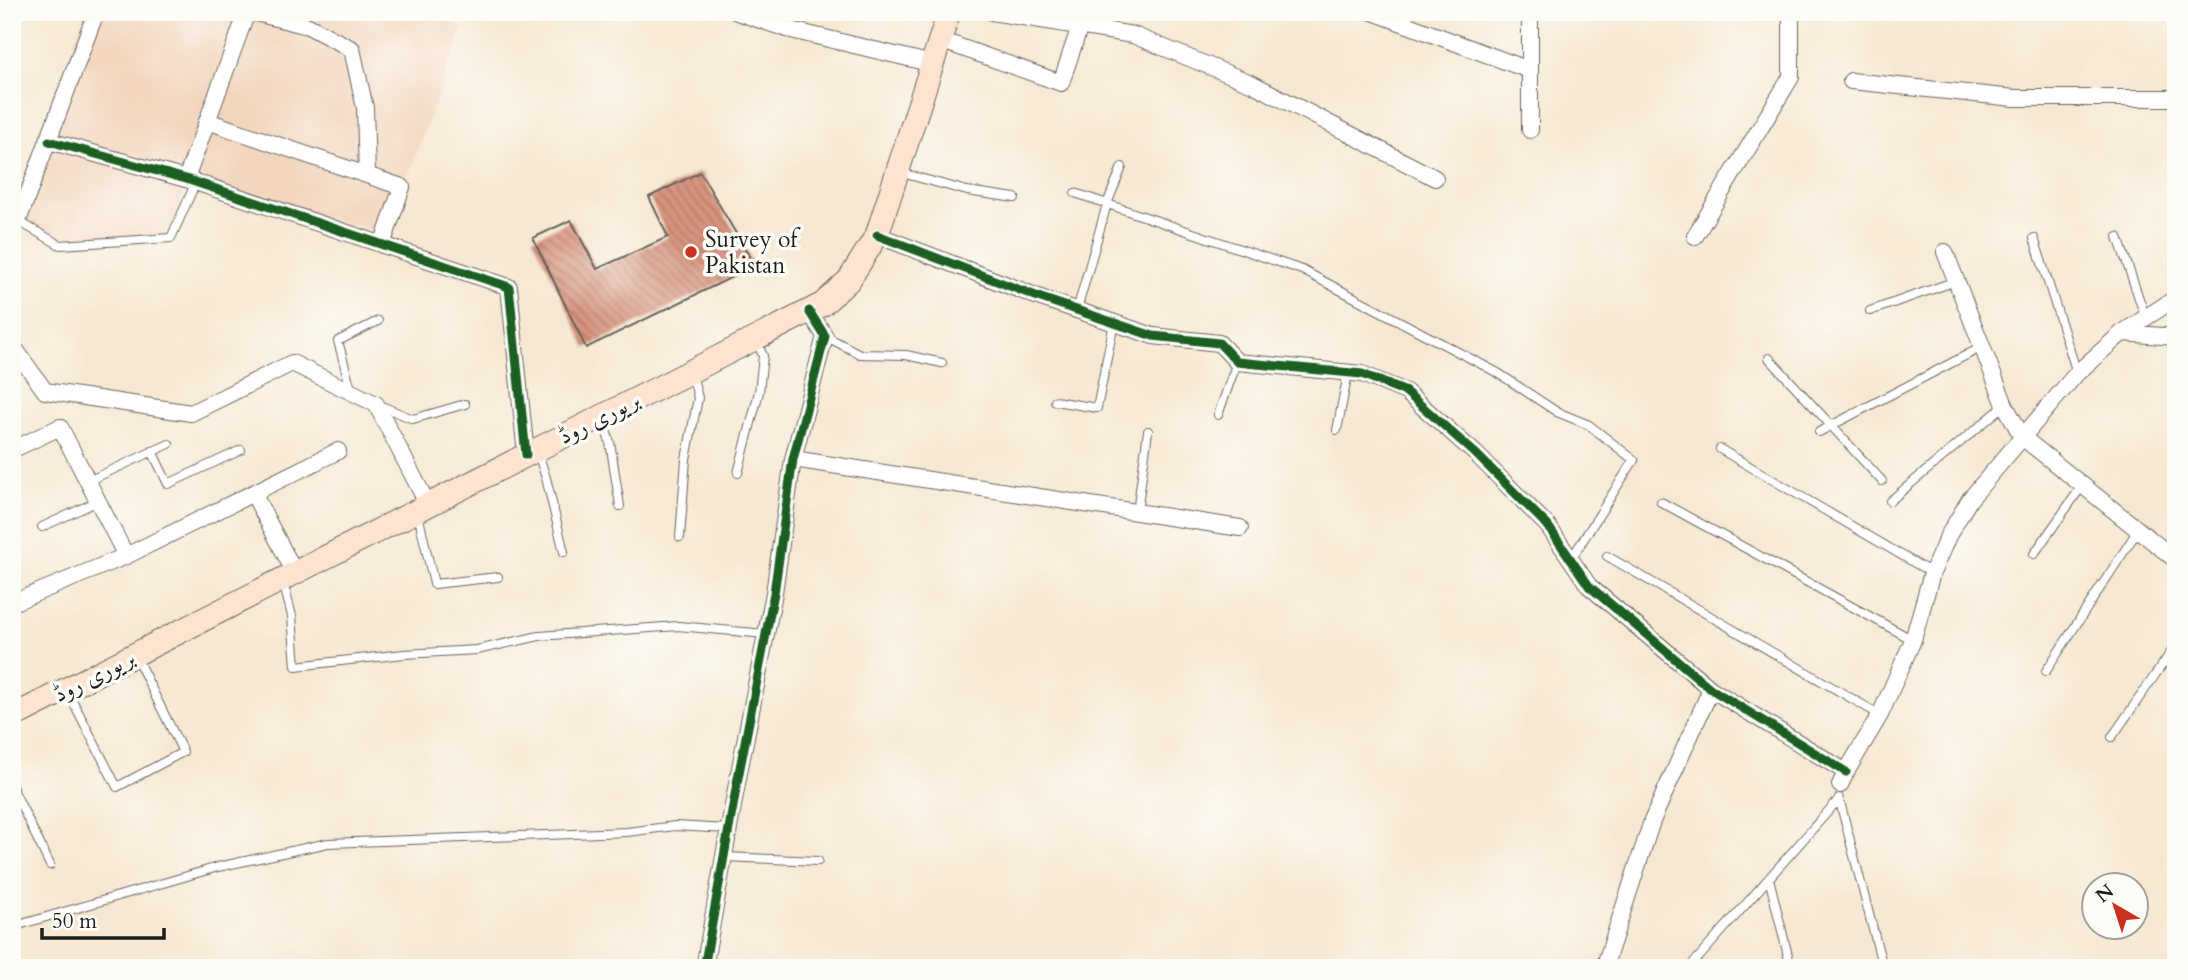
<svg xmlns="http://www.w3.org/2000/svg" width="2188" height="980" font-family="Cardo,Amiri,serif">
  <defs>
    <pattern id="building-back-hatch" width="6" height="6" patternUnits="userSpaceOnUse" patternTransform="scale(1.75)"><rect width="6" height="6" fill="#d8947f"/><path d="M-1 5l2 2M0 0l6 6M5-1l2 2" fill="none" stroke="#ae7867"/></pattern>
  </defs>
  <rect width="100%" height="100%" fill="#fdfcf7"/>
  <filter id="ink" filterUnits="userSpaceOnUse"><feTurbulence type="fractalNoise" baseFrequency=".0143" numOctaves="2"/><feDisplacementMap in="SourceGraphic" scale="14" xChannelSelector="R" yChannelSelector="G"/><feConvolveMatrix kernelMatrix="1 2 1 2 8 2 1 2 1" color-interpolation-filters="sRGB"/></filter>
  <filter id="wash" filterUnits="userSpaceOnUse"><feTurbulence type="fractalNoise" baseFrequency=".00686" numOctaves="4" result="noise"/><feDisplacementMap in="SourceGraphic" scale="28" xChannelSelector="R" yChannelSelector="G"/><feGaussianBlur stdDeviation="1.57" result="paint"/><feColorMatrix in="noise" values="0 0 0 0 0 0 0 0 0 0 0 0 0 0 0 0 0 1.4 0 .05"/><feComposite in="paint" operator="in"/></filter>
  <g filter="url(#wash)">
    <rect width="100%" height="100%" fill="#f6e8d2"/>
    <path fill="#f2d5bd" d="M84 12H431L463 28 386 235 186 179 171 238 60 245 18 221Z"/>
    <g id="blocks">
      <path fill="url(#building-back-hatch)" d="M700 172 755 266 586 348 533 238 571 220 597 269 668 237 649 197Z"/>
    </g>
  </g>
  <g filter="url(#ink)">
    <use href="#blocks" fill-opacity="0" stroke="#68635c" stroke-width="2"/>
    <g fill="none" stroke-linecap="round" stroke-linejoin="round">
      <defs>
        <path id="service" d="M898 172 967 191 1015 198
          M1075 193 1302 270 1498 373 1557 412 1589 425 1634 460 1571 559
          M18 221 60 245 171 238 196 182
          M2118 237 2145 316
          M2034 238 2077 373
          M1077 310 1107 204 1122 167
          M1870 311 1956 281
          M825 336 860 354 906 355 942 363
          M1769 358 1882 481
          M351 389 338 341 378 321
          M1055 401 1097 408 1114 323
          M379 405 413 419 465 404
          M1218 415 1237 362
          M602 420 610 442 620 506
          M1337 430 1348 373
          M1819 432 1982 347
          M1720 449 1932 573
          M152 451 168 484 241 450
          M538 453 546 478 564 552
          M738 473 759 392 763 356 756 340
          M88 481 169 444
          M1890 501 2005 405
          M1661 502 1913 640
          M1137 512 1148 431
          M418 514 434 584 498 577
          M42 527 98 501
          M680 537 686 459 698 398 692 374
          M2034 554 2082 486
          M1607 556 1880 715
          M283 582 292 616 296 666 404 654 477 650 539 636 678 626 766 634
          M2046 671 2138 530
          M68 692 117 787 183 752 136 657
          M2112 737 2176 645
          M12 787 50 865
          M1839 798 1883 968
          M724 857 818 861
          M1769 878 1791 968
          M12 927 218 867 328 843 627 832 675 826 728 829
          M1692 968V965L1839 799"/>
        <path id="minor" d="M252 12 308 26 352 49 365 108 367 175
          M737 12 787 29 933 64
          M992 12 1133 35 1253 84 1435 178
          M1373 12 1529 70
          M940 40 1061 83 1080 26
          M1851 81 2014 98H2176
          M207 121 402 187 382 245
          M1530 130V12
          M49 141 186 179 509 287 526 455
          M186 179 247 12
          M18 221 96 12
          M877 235 1041 298 1153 336 1219 343 1237 362 1362 374 1406 392 1476 454 1548 526 1589 586 1711 689 1846 772
          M1695 236 1791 77V12
          M1945 252 2005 405 2022 437 2176 560
          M2122 333 2176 337
          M12 345 45 391 191 413 292 363 376 404 428 505
          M12 450 60 427 126 556
          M793 459 1240 528
          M253 493 295 573
          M12 603 126 556 338 451
          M1840 785 1846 772 1880 715 1913 640 1932 573 1948 536 1970 499 2077 373 2122 333 2176 298
          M704 968 738 778 774 593 793 459 825 336 809 311
          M1604 968 1652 821 1711 689"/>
        <path id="secondary" d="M12 717 823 304 849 280 877 235 949 12"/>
      </defs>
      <use href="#service" stroke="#68635c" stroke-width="10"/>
      <use href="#minor" stroke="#68635c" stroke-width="18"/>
      <use href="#secondary" stroke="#68635c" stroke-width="25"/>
      <use href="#service" stroke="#fff" stroke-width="8"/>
      <use href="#minor" stroke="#fff" stroke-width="16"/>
      <use href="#secondary" stroke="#fde4d1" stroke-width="23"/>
      <defs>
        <path id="cycleway" d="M49 141 186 179 509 287 526 455
          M877 235 1041 298 1153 336 1219 343 1237 362 1362 374 1406 392 1476 454 1548 526 1589 586 1711 689 1846 772
          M704 968 738 778 774 593 793 459 825 336 809 311"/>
      </defs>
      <use href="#cycleway" stroke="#fdfcf7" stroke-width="13"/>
      <use href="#cycleway" stroke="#1b5e20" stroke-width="9"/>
    </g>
  </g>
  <circle fill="#c8321e" stroke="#fdfcf7" stroke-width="2.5" cx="691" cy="252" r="7"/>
  <g text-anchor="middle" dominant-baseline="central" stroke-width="7" stroke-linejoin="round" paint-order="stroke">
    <g font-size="23" fill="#1c1c1c" stroke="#fdfcf7" text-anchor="start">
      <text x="705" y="239">Survey of<tspan x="705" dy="26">Pakistan</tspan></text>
    </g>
    <g font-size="23" fill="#1c1c1c" stroke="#fdfcf7">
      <text transform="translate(599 418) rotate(-27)">بریوری روڈ</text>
      <text transform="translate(94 676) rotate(-27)">بریوری روڈ</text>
    </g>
  </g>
  <rect width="2188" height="980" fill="none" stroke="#fdfcf7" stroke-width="42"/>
  <g transform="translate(2115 906) rotate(321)"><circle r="33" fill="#fdfcf7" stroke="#a3a29f" stroke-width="2"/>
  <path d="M0-5L12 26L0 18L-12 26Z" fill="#c8321e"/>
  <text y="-10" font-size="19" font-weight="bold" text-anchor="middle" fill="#1c1c1c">N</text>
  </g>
  <path d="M42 928v10h122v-10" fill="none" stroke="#1c1c1c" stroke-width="3.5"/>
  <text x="52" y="928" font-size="21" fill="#1c1c1c" stroke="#fdfcf7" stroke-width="5" paint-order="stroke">50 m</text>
</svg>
